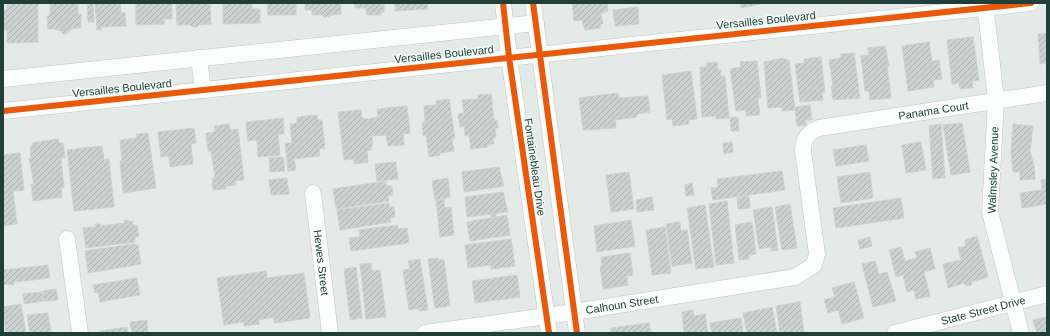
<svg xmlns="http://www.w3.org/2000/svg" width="1050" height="336" font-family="Arial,sans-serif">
  <defs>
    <pattern id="building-hatch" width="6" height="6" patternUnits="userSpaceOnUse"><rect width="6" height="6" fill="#cbd1cf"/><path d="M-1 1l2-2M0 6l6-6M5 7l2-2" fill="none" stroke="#aeb4b2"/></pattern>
  </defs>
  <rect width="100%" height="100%" fill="#e4eae8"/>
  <path fill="url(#building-hatch)" stroke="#cdd3d1" d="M7 3H38V42L7 43V30H3V10H7Z
    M50 3H78V15L81 14V28H73L66 34H63L60 30 57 31V29H48L47 16 50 15Z
    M87 3H93L94 22H88Z
    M95 3H120L121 13H125L126 26 102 27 101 30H97Z
    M136 3H172V19H164V24L136 25Z
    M176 3H210L211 24 199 25 197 27H193L191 25H177Z
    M223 3H252V9H260V23L223 24Z
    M267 3H296V15H268Z
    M305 3H341V14L331 15 328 17H324L322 15H312V10H305Z
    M355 3H384V12H381V15H367L366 8H355Z
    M395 3H427L428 9 395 11Z
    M572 3H607L608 11 601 13 603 24H600L601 28 585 30 582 20 574 21Z
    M740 3H761V4L741 8Z
    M638 7 639 24 615 26 613 10Z
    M1047 33V63L1040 64 1038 34Z
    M973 37 979 80 972 81 973 88 960 89 959 83 952 84 947 40Z
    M929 42 932 61 939 60 942 79 933 80 934 87 908 91 902 46Z
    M885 46 889 66H887L891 98 870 100 869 91H865L861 56 869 55 868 48Z
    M854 53 860 98 833 100 831 86H833L829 60 841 58V54Z
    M821 57 825 92 822 93 823 100 800 102 795 64 804 63V59Z
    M783 58 789 60 795 110 782 111V107L768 108 764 62Z
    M757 61 761 98H758L760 115 746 116V110L736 111 730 69 741 67 740 62Z
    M717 62 718 70H721V76H725L729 118 716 119V116L702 117 700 67H707L706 63Z
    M691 71 697 119 689 120V124L673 126 672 119 667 120 662 75Z
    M618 93 619 98 648 96 650 112 637 114V117L615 120 616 128 583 130 579 98Z
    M491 94 494 120H497L498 128H495L496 138H493L494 144H488V147L471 149 469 135 465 136 464 126 460 127 458 114 464 113 462 100 478 99 477 95Z
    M449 99 455 138 452 139 454 151 440 153V155L429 157 426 135 423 136 422 123 425 122 424 106 437 105 436 101Z
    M810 105 812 120H805L806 125 797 126 795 107Z
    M407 106 410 133 403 134 404 145 388 146 386 135 372 136 373 146 371 147V150L367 151 368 162 354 164V159L344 160 338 112 361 110 362 118 368 119 378 117 377 109Z
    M317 115 318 120H322L325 149H319L320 156 294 159 296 170 288 171 285 143H292L290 124 297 123V117Z
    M738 117 739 131H731L730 118Z
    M283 118 284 134H278L280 155 258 157 257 140 248 141 246 122Z
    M962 123 970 172 951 175 943 125Z
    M229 124 230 130 238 129 244 180 235 181 236 185 226 186V189L213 190 212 178H215L211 151H208L206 133 215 132 214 126Z
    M941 124 945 178 933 179 929 126Z
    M1013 124 1033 126 1030 152 1034 165 1035 179 1020 180V172H1013L1011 153Z
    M194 128 196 143 191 144 193 164 170 167 169 156 161 157 158 132Z
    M148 133 156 188 123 193 120 161H122L120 140 137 138 136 134Z
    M58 139 59 143H63L65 158H61L64 187 61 188 62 197 33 201 31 184H34L29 158H31L30 147H32V143Z
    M732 142 733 152 724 154 723 143Z
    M921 142 926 170 906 173 902 145Z
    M866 145 869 161 836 166 833 150Z
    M102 146 104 160 109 159 114 207 74 211 67 150Z
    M20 153 24 190 13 191 17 224 3 226V155Z
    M283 157 285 171 270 172 269 158Z
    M396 162 398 179 377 181 375 164Z
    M499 167 504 186 464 192 462 172Z
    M782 171 785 190 713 200 711 188 718 187 717 179Z
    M629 172 634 209 611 212 606 175Z
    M870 172 873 198 841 203 837 177Z
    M287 178 289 194 271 195 269 180Z
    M448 178 450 197 435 200 432 181Z
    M1047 179V204L1022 208 1020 193 1042 190 1041 180Z
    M386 181V186H392L393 195 388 196 389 201 336 209 333 189Z
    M692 183 694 195 686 196 685 185Z
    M503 192 508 212 467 217 465 197Z
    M749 196 750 208 738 209 737 198Z
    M652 197 654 210 637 212 636 200Z
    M901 198 904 218 836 228 833 208Z
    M444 199 445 208 451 207 454 235 440 237 436 200Z
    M727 201 734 263 716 265 709 204Z
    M389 203V207H394L395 217 390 218 391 222 340 230 337 210Z
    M790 204 797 248 782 250 775 207Z
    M705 205 714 267 696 269 687 208Z
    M772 207 778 250 771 251V247L759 249 753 210Z
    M496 214V217L507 215 510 235 470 241 467 222 491 218V215Z
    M124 220H128V222L133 221V226L137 225 139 237H135V242L86 248 83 228 96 227 95 224H100V226L125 223Z
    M631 220 635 246 597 252 594 226Z
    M680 222 681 231 687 230 692 263 672 266 666 224Z
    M752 222 756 254 749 255V259L739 260 735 225Z
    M398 225V229L407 228 409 243 351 251 349 238 360 237 359 230Z
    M665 227 671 273 652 275 646 230Z
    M977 236 988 277 971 282 972 285 966 286 965 283 948 288 943 264 961 260 958 248 966 246 965 240Z
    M870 237 872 246 860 249 858 240Z
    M511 239 515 266 491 269V265L468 268 465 245Z
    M133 244 138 245 141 264 88 273 85 251Z
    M901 247 905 261 917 258 915 252 930 248 935 269 924 272 930 296 916 299 914 290 907 292 903 275 896 277 889 250Z
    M630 253 633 275 627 276 628 285 603 289 600 266H602L601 257Z
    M438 258 439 260H444L450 306 435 308 428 259Z
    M420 259 428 310 419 311V308L409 310 403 270 410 269 408 261Z
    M875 261 879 274 887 272 896 301 873 307 862 264Z
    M371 263 372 271 380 270 386 317 366 319 360 264Z
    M48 265 50 278 14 282V285L3 284V270Z
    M356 267 362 318 350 320 344 269Z
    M266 271 267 278 304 273 310 318 274 323V317L258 320 259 324 244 326V322L224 325 217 278Z
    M517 275 520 297 475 303 472 281Z
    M137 278 140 295 100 302 98 292 95 293 93 285Z
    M854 282 864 318 842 324 838 310 828 313 824 300 835 297 832 288Z
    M56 289 58 300 44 301 43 291Z
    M42 292 43 301 24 304 23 294Z
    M800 302 804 333H780L776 306Z
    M21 304 26 333H6L3 307Z
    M772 307 777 333H747L743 313Z
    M693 310 694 316 705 314 708 333H684L682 312Z
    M48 313 51 333H30L27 315Z
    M1047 317V333H1037L1033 320Z
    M741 318 743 333H712L710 323Z
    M147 320 148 333H132L130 322Z
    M649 323 651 333H611V328Z
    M127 327 128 333H101L100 331Z"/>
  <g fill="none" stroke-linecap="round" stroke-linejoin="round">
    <defs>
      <g id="minor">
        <path d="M503 3 509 57 549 333"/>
        <path d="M533 3 577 333"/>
        <path d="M985 3 996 100 990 212 1021 333"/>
        <path d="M199 58 203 90"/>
        <path d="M3 79 536 23"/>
        <path d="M3 111 1031 3"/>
        <path id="s1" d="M313 193 330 333"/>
        <path d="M67 239 80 333"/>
        <path id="s2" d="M425 333 574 312 795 277 814 265 817 254 803 151C803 139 808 132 819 128L1047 93"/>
        <path id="s3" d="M895 333 1047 294"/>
      </g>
    </defs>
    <use href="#minor" stroke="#c1c7c5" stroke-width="17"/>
    <use href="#minor" stroke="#fbfcfc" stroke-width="16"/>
    <defs>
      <path id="cycleway" d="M503 3 509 57 549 333
        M533 3 577 333
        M3 111 1031 3"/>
    </defs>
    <use href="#cycleway" stroke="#f2f9f6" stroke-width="8"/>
    <use href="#cycleway" stroke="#e8590c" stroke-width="6"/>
  </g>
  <g text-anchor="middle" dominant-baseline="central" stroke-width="3" stroke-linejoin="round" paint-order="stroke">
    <g font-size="11" fill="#203f39" stroke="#f2f9f6">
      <text transform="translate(766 20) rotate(-6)">Versailles Boulevard</text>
      <text transform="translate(444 54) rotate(-6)">Versailles Boulevard</text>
      <text transform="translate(122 88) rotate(-6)">Versailles Boulevard</text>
      <text stroke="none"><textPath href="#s2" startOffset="658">Panama Court</textPath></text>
      <text transform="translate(535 167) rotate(82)">Fontainebleau Drive</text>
      <text transform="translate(993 170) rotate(-88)">Walmsley Avenue</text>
      <text stroke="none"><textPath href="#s1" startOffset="70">Hewes Street</textPath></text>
      <text stroke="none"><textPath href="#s2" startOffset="199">Calhoun Street</textPath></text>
      <text stroke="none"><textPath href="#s3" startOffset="91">State Street Drive</textPath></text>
    </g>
  </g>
  <rect width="1050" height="336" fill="none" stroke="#203f39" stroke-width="8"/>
</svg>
